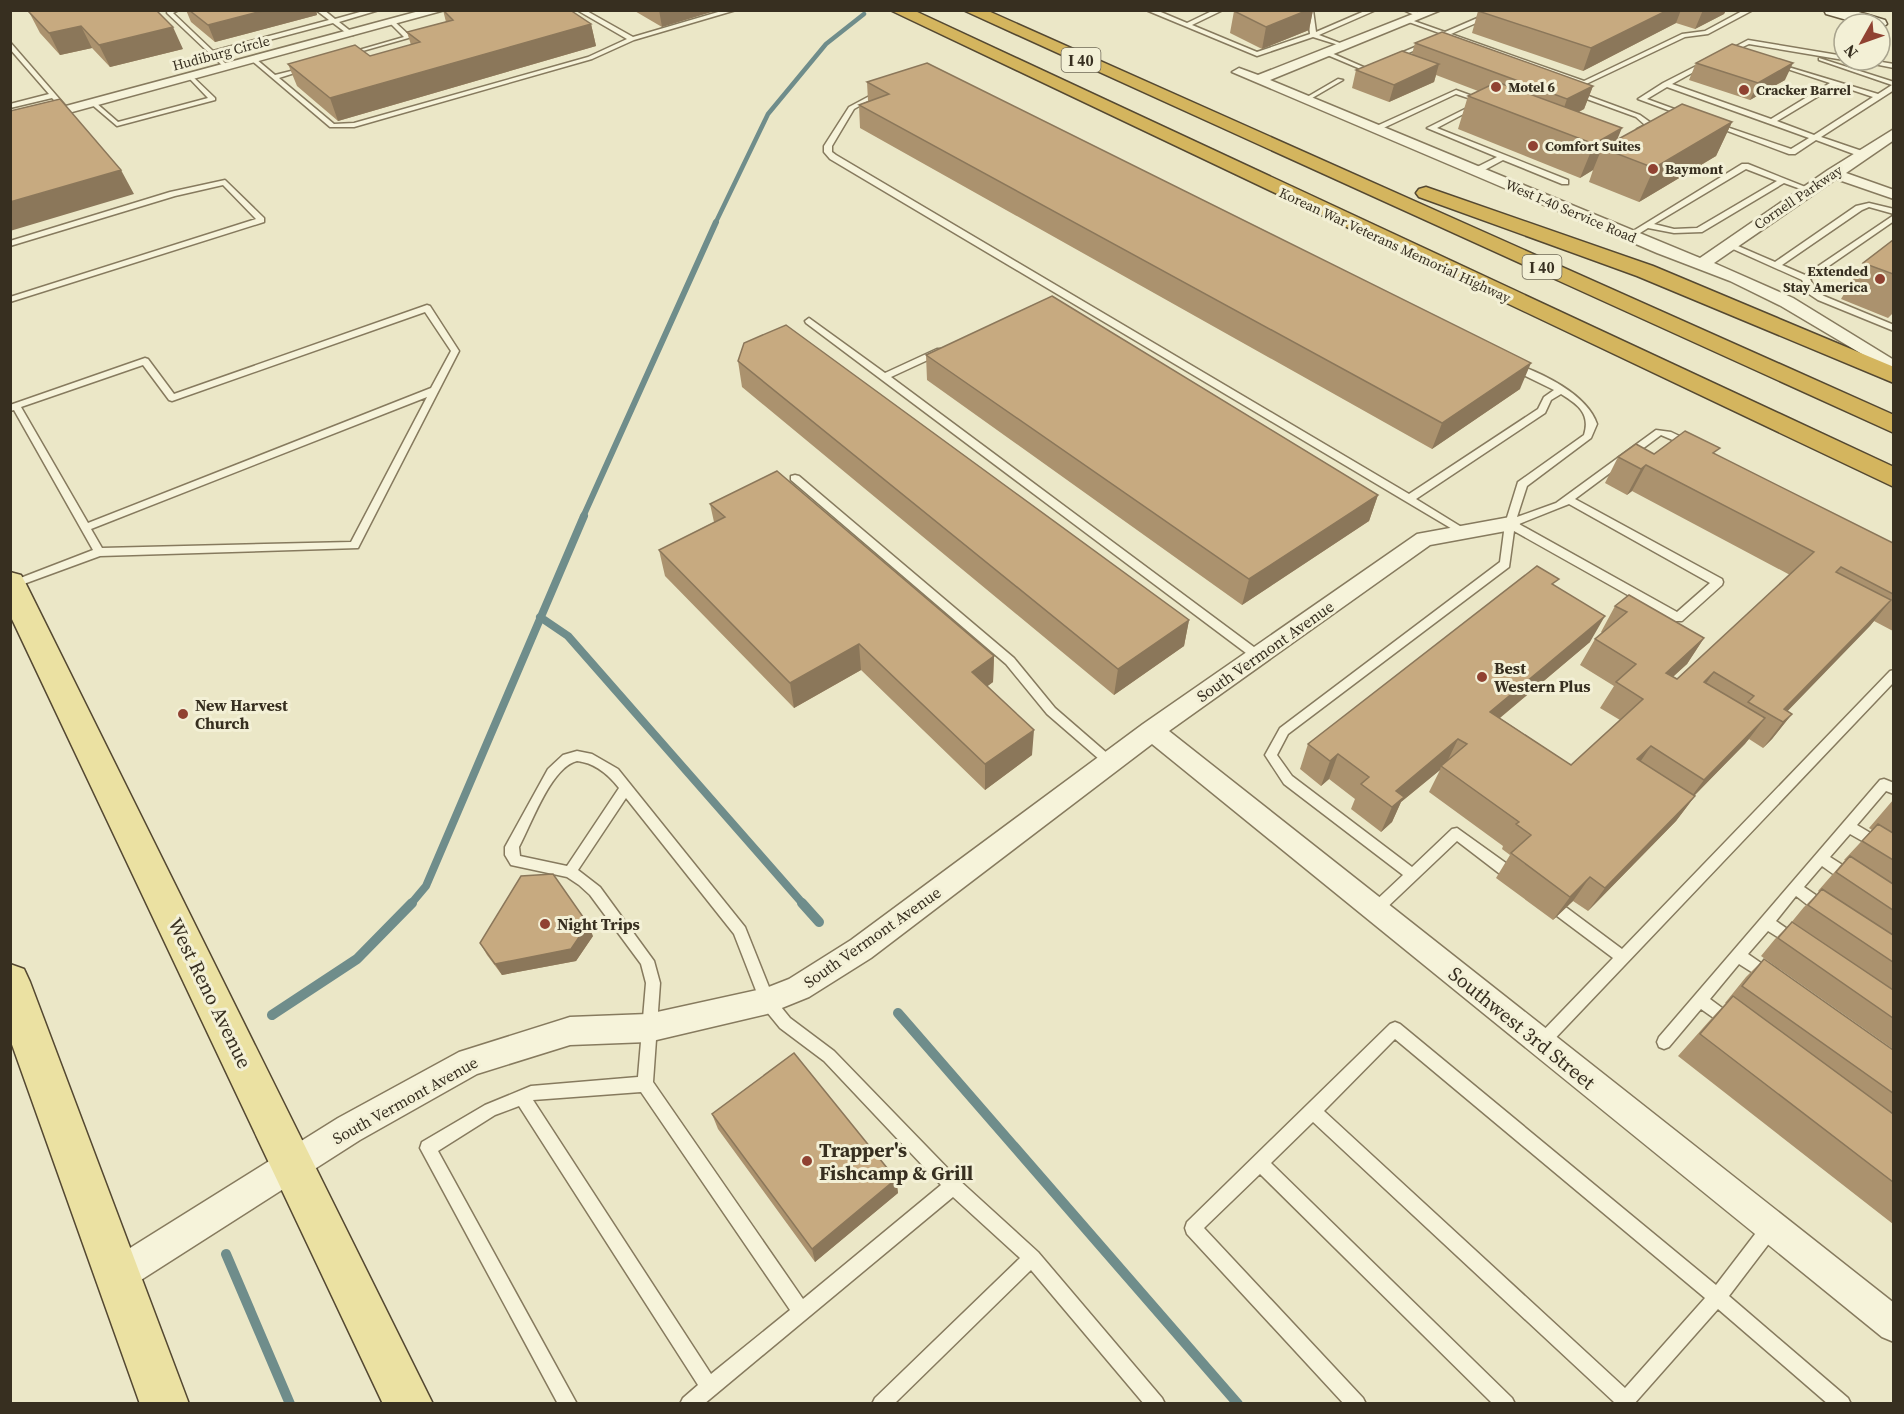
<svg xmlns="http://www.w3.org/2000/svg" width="1904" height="1414" font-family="'Source Serif 4',serif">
  <rect width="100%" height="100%" fill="#ebe7c7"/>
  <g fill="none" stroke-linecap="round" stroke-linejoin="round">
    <path stroke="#6f8d8b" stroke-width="4.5" d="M715 224 768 114 826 44 864 14"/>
    <path stroke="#6f8d8b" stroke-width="6" d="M583 517 716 222"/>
    <path stroke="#6f8d8b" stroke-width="8" d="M540 617 568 636 804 905
      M410 905 426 886 584 516"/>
    <path stroke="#6f8d8b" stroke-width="10" d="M802 903 819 922
      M898 1013 1238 1404
      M272 1015 357 959 412 903
      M226 1254 290 1404"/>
    <defs>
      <path id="lane" d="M168 10H179L173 13 213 51 329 20 316 10H324L335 19 367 10H379L339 22 353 33V35H349L333 23 216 54 229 67 226 69 167 13Z
        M577 10H585L633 37 725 10H736L634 40 592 59 354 127H330L251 60 256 59 275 75 307 67V69L279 78 334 124 354 123 588 57 627 39Z
        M1146 10H1156L1187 23 1214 10H1223L1192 25 1257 52 1310 34 1307 10H1313L1316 32 1367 10H1376L1319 35 1345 45V47L1313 37 1257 56Z
        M1403 10H1413L1424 16 1419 17Z
        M1496 10H1506L1451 34 1584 81 1682 34 1705 31 1744 10H1753L1708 34 1685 37 1584 85 1406 21 1411 20 1445 32Z
        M391 22H395L409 35 423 31 426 33 345 56V54L404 37 391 24Z
        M1748 40 1844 56V60L1749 44 1728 54 1723 53Z
        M10 42 69 110 68 111H64L52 98 10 108V104L49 94 10 49Z
        M1427 42 1432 43 1394 59 1389 58Z
        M1325 52H1329L1368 69 1363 70 1325 54Z
        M1819 58 1894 82V90L1821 137 1865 152V156H1859L1816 140 1795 154H1789L1709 124 1715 123 1791 149 1809 138 1667 87 1647 99 1688 114V116H1684L1638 99 1663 83 1708 60 1710 61V63L1672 84 1771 119 1830 83 1775 65V63L1878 94 1892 85 1819 60ZM1837 85 1873 97 1814 135 1777 121Z
        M1854 60H1869L1894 64V68Z
        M191 75 215 98V100L117 126 90 103 95 102 118 122 208 98 189 78V76Z
        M1338 79 1343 80 1307 101 1302 100Z
        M1456 90 1486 101 1483 103 1456 94 1377 131 1370 129Z
        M879 91 884 92 854 109 832 146V152L836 155 1409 494 1538 409 1544 397 1554 390 1509 368V364L1512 363C1541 372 1587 394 1597 424L1591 438 1527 486 1517 517 1556 503 1656 430 1671 432 1692 442V446L1689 447 1661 435 1575 499 1722 579 1723 582 1722 585 1682 621H1674L1514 531 1509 567 1288 734 1277 755 1292 776 1412 867 1452 829 1457 828 1510 866 1512 870 1510 874 1505 876 1500 874 1457 841 1380 914 1375 916 1370 914 1368 910 1370 906 1403 875 1284 784 1265 755 1280 728 1500 562 1505 524 1518 482 1584 435C1591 413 1577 404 1561 394L1551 400 1545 413 1416 499 1468 531 1463 534 1459 533 830 159 824 152V146L849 107ZM1569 504 1710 583 1677 612 1519 524Z
        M1575 91 1640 115 1654 125 1643 133H1637V129L1645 125 1636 117 1573 94 1572 93Z
        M1469 107 1471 108V110L1437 128 1568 180V184H1562L1503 160 1479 173H1473V169L1497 157 1427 128Z
        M1742 164H1748L1813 190 1809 192 1784 183 1702 232 1674 233 1648 228 1632 238 1625 236ZM1746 169 1777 181 1697 228 1674 229 1654 224Z
        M225 180 264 218V222L10 302V297L256 219 223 185 175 196 10 246V241L170 192Z
        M1869 203 1894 209V214L1869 207 1862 210 1782 265 1805 275 1894 215V221L1810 279 1816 291 1824 296 1894 325V331L1818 300 1809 294 1802 280 1724 245 1731 243 1775 262 1856 206Z
        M427 305 430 306 459 351 358 548 100 556 10 589V582L93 550 14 410 10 411V405L145 358 148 359 174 394ZM425 312 451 351 431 388 88 523 21 407 143 365 169 400 172 401ZM427 397 351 542 102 548 91 529Z
        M809 318 885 373 937 349H943V353L891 377 1262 653 1264 656 1262 659H1254L806 323 805 321Z
        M795 475 799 476 1014 658 1055 708 1115 760 1117 763 1115 766H1107L1047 714 1006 664 791 480V476Z
        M1894 670V682L1546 1048 1541 1050 1536 1048 1534 1043 1536 1038 1613 958 1557 916 1555 912 1557 908 1562 906 1567 908 1622 949 1890 671Z
        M577 751 592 754 618 769 745 927 773 997 790 1018 834 1051 959 1180 1038 1252 1162 1398 1165 1404H1144L1031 1270 894 1404H872L875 1398 1020 1258 953 1197 704 1404H680L683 1398 698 1385 519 1106 495 1115 438 1151 577 1404H558L420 1148 422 1142 485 1105 531 1086 638 1077 646 983 641 964 590 895 579 885 567 877 511 865 505 855V847L548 769 563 755ZM577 761C595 763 608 774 619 788L567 866 520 856 519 847C531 825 551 767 577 761ZM626 798 734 934 762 1006 780 1028 824 1061 941 1185 803 1299 653 1082 660 983 654 961 600 887 578 870ZM641 1092 790 1310 711 1374 533 1100Z
        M1884 779 1894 783V794L1886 791 1857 825 1894 847V859L1850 834 1830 857 1855 873 1857 877 1855 881C1844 884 1831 872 1822 866L1804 887 1829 904 1831 908 1829 912C1818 916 1806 903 1796 896L1776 921 1799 937 1801 941 1799 945 1794 947 1768 931 1748 954 1774 972 1776 977 1774 982 1769 983 1739 964 1710 999 1733 1016 1735 1021 1733 1026 1728 1028 1701 1009 1669 1047 1664 1049 1659 1047 1657 1042 1659 1037 1880 780Z
        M1395 1022 1400 1024 1716 1285 1765 1221 1771 1219 1777 1221 1779 1227 1777 1233 1729 1296 1848 1398 1851 1404H1828L1718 1309 1634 1404H1613L1614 1402 1313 1122 1271 1163 1512 1398 1515 1404H1493L1260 1174 1204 1228 1363 1398 1366 1404H1344L1187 1234 1185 1228 1187 1222 1390 1024ZM1395 1039 1705 1298 1625 1388 1324 1111Z"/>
      <path id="street" d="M423 10H445L10 129V121Z
        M1423 10H1441L1270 80 1700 258 1828 170 1894 129V140L1846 173 1894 190V199L1836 179 1714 263 1793 298 1894 360V373L1781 306 1730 281 1657 253 1232 72 1239 68 1258 75Z
        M1510 517 1517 519 1520 524 1517 529 1430 545 1169 731 1894 1303V1342L1882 1337 1152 744 871 958 809 997 767 1014 648 1042 570 1045 477 1074 360 1140 130 1287 118 1292 106 1287 101 1275 106 1263 338 1118 459 1052 570 1017 648 1014 766 988 789 979 851 940 1143 724 1417 534Z"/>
      <path id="secondary" d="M1824 10H1852L1885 20 1887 24 1880 29V24H1861L1826 14Z"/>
      <path id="primary" d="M10 572 21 575 25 582 433 1404H383L10 615Z
        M10 964 24 969 30 982 189 1404H140L10 1039Z"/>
      <path id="highway" d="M890 10H913L1894 467V487Z
        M963 10H986L1894 415V433Z
        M1426 187 1653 266 1894 367V383L1637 276 1419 197 1416 193 1419 189Z"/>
    </defs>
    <use href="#lane" stroke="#867a5e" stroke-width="3"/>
    <use href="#street" stroke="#867a5e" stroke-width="3"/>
    <use href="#secondary" stroke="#685b41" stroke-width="3"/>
    <use href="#primary" stroke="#544831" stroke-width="3"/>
    <use href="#highway" stroke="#544831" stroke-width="3"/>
    <use href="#lane" fill="#f6f3da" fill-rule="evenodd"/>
    <use href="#street" fill="#f6f3da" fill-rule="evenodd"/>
    <use href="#secondary" fill="#f6f3da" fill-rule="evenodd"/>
    <use href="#primary" fill="#ebe1a2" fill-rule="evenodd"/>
    <use href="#highway" fill="#d4b55e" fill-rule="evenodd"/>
  </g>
  <path fill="#ab926e" d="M186 10H316L317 15 215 42 191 22Z
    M443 10 591 24 596 46 338 121 297 86 288 64 370 56 411 45 407 32 446 22Z
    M633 10H718L662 27Z
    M1236 10H1313L1309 30 1262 49 1230 33 1234 11Z
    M1479 10H1726L1724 14 1695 29 1676 23 1583 71 1472 33 1478 11Z
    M29 12 183 49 110 67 92 48 60 55 40 33Z
    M1415 43 1593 86 1584 109 1579 112 1617 140 1732 122 1716 156 1639 202 1589 182 1593 170 1580 178 1458 129 1468 96 1478 91 1436 75 1434 82 1389 102 1352 88 1356 70 1412 54Z
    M1696 63 1785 80 1750 100 1689 80Z
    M867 82 1520 389 1432 449 860 128 859 105 868 101Z
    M1893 240V313L1888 318 1841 299 1863 263Z
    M926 355 1378 495 1369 521 1242 605 927 380Z
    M738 361 1189 620 1184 646 1114 695 742 387Z
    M1654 454 1716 455 1893 543V631L1874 621 1787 711 1792 714 1772 739 1763 748 1749 739 1694 796H1695L1676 821 1588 911 1573 901 1553 920 1496 878 1510 855 1502 849 1503 846 1429 792 1440 770 1401 802 1392 822 1381 832 1351 809 1355 799 1329 779 1321 786 1300 769 1308 744 1555 586 1590 642 1500 718 1571 765 1620 720 1600 708 1614 686 1580 665 1595 639 1602 633 1601 632 1615 606 1704 638 1687 664 1673 677 1677 679 1790 575 1632 491 1627 495 1605 483 1618 457Z
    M710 504 994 656 993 682 987 686 1032 755 985 790 861 670 794 708 665 576 659 550 714 522Z
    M1893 800V1049L1761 956 1775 939 1790 924 1804 907 1819 892 1818 891 1845 860H1844L1872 830 1869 828Z
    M593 936 576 961 502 975 487 955 480 943Z
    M1764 959 1893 1050V1224L1678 1056 1711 1019 1726 1003H1725L1746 977Z
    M712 1114 896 1179 898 1193 815 1262 718 1129Z"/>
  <path fill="#8b775a" d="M266 10H316L317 15 215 42 208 25Z
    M659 10H718L662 27Z
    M1308 10H1313L1309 30 1262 49 1266 27Z
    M1668 10H1681L1676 23 1583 71 1591 48Z
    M1703 10H1726L1724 14 1695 29Z
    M591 24 596 46 338 121 330 98Z
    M81 26 92 48 60 55 49 33Z
    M173 27 183 49 110 67 99 45Z
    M1793 63 1785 80 1750 100 1758 83Z
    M1439 64 1434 82 1389 102 1394 85Z
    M1593 86 1584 109 1559 122 1567 99Z
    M1732 122 1716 156 1639 202 1654 168Z
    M1622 128 1612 152 1602 148 1593 170 1580 178 1594 144Z
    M121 170 134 194 10 231V202Z
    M1531 363 1520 389 1432 449 1442 423Z
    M1646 465 1632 491 1627 495 1641 469Z
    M1378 495 1369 521 1242 605 1249 579Z
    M1891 600 1870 626 1779 720 1784 709Z
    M1605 616 1590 642 1477 737 1490 712Z
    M1189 620 1184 646 1114 695 1118 669Z
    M1704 638 1687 664 1649 698 1666 673Z
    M859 644 861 670 794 708 790 683Z
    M994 656 993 682 972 698V672Z
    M1714 672 1696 698 1704 682Z
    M1792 714 1772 739 1763 748 1783 722Z
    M1765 718 1745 744 1685 805 1704 780Z
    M1034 730 1032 755 985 790V764Z
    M1458 739 1446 764 1441 766 1440 770 1401 802 1392 822 1381 832 1392 807 1396 791Z
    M1651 746 1634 771 1637 759Z
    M1338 754 1329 779 1321 786 1330 761Z
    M1695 796 1676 821 1588 911 1605 888Z
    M1590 877 1573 901 1553 920 1570 897Z
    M588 924 593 936 576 961 502 975 495 964Z
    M896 1179 898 1193 815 1262 812 1249Z"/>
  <path fill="#c7aa80" stroke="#8b775a" stroke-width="1.5" d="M34 10H156L173 27 99 45 81 26 49 33 29 12Z
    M189 10H266L208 25Z
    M443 10H570L591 24 330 98 288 64 355 45 370 56 420 42 407 32 453 20Z
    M1236 10H1308L1266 27 1234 11Z
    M1479 10H1668L1591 48 1478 11Z
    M1442 32 1593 86 1567 99 1415 43Z
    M1732 44 1793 63 1758 83 1696 63Z
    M1402 51 1439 64 1394 85 1356 70Z
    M927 63 1531 363 1442 423 859 105 889 94 867 82Z
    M1497 82 1622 128 1594 144 1468 96Z
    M60 99 121 170 10 202V111Z
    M1682 104 1732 122 1654 168 1602 148Z
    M1893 240V274L1863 263Z
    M1052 296 1378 495 1249 579 926 355Z
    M786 325 1189 620 1118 669 738 361 744 343Z
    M1685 431 1720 448 1713 453 1893 543V594L1841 567 1836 572 1891 600 1784 709 1792 714 1783 722 1748 702 1754 696 1714 672 1704 682 1765 718 1704 780 1651 746 1637 759 1695 796 1605 888 1590 877 1570 897 1511 853 1531 835 1516 824 1519 822 1441 766 1467 744 1458 739 1396 791 1404 797 1392 807 1361 784 1369 777 1338 754 1330 761 1308 744 1537 566 1559 579 1552 584 1605 616 1490 712 1571 765 1643 699 1616 682 1636 664 1595 639 1627 612 1615 606 1629 595 1704 638 1666 673 1677 679 1814 552 1646 465 1641 469 1618 457 1636 444 1654 454Z
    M777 471 994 656 972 672 1034 730 985 764 859 644 790 683 659 550 725 517 710 504Z
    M1878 824 1893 833V860L1862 841Z
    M1850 856 1893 884V910L1836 872Z
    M553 874 588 924 571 949 495 964 480 943 521 876Z
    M1822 889 1893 935V962L1808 905Z
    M1792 922 1893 990V1018L1778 938Z
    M1764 959 1893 1050V1093L1742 986Z
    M1733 996 1893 1114V1182L1700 1034Z
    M794 1053 896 1179 812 1249 712 1114Z"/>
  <g fill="#904232" stroke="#f3f0d6" stroke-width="2">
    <circle cx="1496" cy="87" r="6"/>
    <circle cx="1744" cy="90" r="6"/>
    <circle cx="1533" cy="146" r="6"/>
    <circle cx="1653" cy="169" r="6"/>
    <circle cx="1880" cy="279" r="6"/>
    <circle cx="1482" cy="677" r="6"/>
    <circle cx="183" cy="714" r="6"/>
    <circle cx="545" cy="924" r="6"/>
    <circle cx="807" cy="1161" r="6"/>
  </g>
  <g text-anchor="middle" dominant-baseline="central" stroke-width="6" stroke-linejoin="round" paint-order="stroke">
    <g font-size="14" fill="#372f20" stroke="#f3f0d6">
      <text transform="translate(221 53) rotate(-15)">Hudiburg Circle</text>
      <text transform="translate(1798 197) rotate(-34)">Cornell Parkway</text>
      <text transform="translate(1571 211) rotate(23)">West I-40 Service Road</text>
      <text transform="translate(1395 245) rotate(25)">Korean War Veterans Memorial Highway</text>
    </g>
    <g font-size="14" font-weight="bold" fill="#372f20" stroke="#f3f0d6" text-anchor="start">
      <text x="1508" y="87">Motel 6</text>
      <text x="1756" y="90">Cracker Barrel</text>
      <text x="1545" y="146">Comfort Suites</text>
      <text x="1665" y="169">Baymont</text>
      <text x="1868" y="271" text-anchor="end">Extended<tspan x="1868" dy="16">Stay America</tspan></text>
    </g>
    <g fill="#f3f0d6" stroke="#6f6957" stroke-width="1.5">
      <rect x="1061.5" y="48" width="39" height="24" rx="4.5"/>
      <rect x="1522.5" y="255" width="39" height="24" rx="4.5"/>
    </g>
    <g font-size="15" font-weight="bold" fill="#372f20">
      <text x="1081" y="60">I 40</text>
      <text x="1542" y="267">I 40</text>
    </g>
    <g font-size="16" fill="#372f20" stroke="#f3f0d6">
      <text transform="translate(1265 651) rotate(-35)">South Vermont Avenue</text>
      <text transform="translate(872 937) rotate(-35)">South Vermont Avenue</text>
      <text transform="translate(405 1100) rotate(-29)">South Vermont Avenue</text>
    </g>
    <g font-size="16" font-weight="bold" fill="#372f20" stroke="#f3f0d6" text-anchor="start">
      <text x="1494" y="668">Best<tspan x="1494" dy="18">Western Plus</tspan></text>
      <text x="195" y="705">New Harvest<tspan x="195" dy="18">Church</tspan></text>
      <text x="557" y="924">Night Trips</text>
    </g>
    <g font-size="20" fill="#372f20" stroke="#f3f0d6">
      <text transform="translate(210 993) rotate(64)">West Reno Avenue</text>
      <text transform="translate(1522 1028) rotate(39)">Southwest 3rd Street</text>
    </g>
    <g font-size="20" font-weight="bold" fill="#372f20" stroke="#f3f0d6" text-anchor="start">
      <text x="819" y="1150">Trapper's<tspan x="819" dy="23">Fishcamp &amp; Grill</tspan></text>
    </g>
  </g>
  <rect width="1904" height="1414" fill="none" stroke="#372f20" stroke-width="24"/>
  <g transform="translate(1862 42) rotate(230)"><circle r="28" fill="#f3f0d6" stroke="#a8a38d" stroke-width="1.5"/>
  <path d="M0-4.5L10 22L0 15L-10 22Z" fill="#904232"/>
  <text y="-9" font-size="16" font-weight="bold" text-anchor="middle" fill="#372f20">N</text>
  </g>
</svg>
